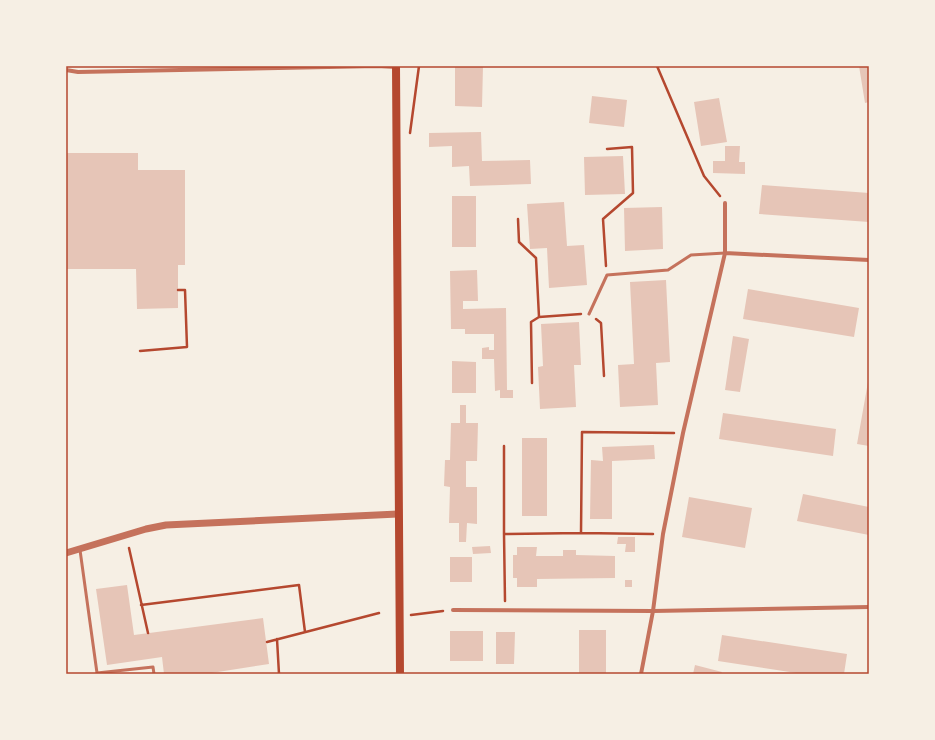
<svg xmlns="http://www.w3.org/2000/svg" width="935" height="740" font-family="'Noto Sans',sans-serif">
  <rect width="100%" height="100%" fill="#f6efe4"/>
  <path fill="#e6c5b7" d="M455 66H483L482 107 455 106Z
    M859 66H869V102L865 103Z
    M592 96 627 100 624 127 589 123Z
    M719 98 727 142 701 146 694 102Z
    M481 132 482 161 530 160 531 184 470 186 469 166 452 167V146L429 147V133Z
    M725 146H740L739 162H745V174L713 173V161H725Z
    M66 153H138V170H185V265H178V308L137 309 136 269H66Z
    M623 156 625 194 585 195 584 157Z
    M762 185 869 193V222L759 214Z
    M452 196H476V247H452Z
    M564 202 567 246 584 245 587 285 549 288 547 248 530 249 527 204Z
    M662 207 663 249 625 251 624 208Z
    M477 270 478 301H463V309L506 308 507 390H513V398H500V390L495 391 494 359H482V348L489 347V350H494V334H465V329H451L450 271Z
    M666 280 670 362 656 363 658 405 620 407 618 365 634 364 630 282Z
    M748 289 859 308 854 337 743 319Z
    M579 322 581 365H574L576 407 540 409 538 367 543 366 541 324Z
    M733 336 749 339 740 392 725 390Z
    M452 361 476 362V393H452Z
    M868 382H869V446L857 444Z
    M460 405H466V423H478L477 461H466V487H477V524L467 523 466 542H459V523H449L450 487 444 486 445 460H450L451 423H460Z
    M723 413 836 429 833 456 719 439Z
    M522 438H547V516H522Z
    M654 445 655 459 612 461V519H590L591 460 603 461 602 447Z
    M803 494 869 507V535L797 521Z
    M689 497 752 508 745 548 682 537Z
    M618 537H635V552H625L626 544H617Z
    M490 546 491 553 473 554 472 547Z
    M517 547H537L536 556H563V550H576V555L615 556V578L537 579V587H517V578H513V555H517Z
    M450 557H472V582H450Z
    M625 580H632V587H625Z
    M127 585 134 635 263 618 269 664 205 674H164L162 657 107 665 96 589Z
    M579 630H606V674H579Z
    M450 631H483V661H450Z
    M496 632H515L514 664H496Z
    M722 635 847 654 844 674H803L718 661Z
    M695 665 722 672 721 674H693Z"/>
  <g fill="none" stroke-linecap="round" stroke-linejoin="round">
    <path stroke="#b5482f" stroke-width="2.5" d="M657 66 704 176 720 196
      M410 133 419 66
      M518 219 519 242 536 258 539 317 531 322 532 383
      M606 266 603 219 633 193 632 147 607 149
      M539 317 581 314
      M596 319 601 323 604 376
      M140 351 187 347 185 290H178
      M504 446V534L581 533 653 534
      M581 533 582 432 674 433
      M504 534 505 601
      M129 548 148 633
      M141 605 299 585 305 632
      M411 615 443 611
      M277 639 279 674
      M267 642 379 613"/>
    <path stroke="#c5725c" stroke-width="3" d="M589 314 607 275 668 270 691 255 725 253
      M80 550 97 673 153 667 154 674"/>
    <path stroke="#c5725c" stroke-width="4" d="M66 70 78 72 377 66 396 67
      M725 253 869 260
      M453 610 653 611 869 607
      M641 674 653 611 663 534 683 433 725 253V203"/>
    <path stroke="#c5725c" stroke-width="7" d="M66 553 146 529 166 525 398 514"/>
    <path stroke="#b5482f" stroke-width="8" d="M396 66 400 674"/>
  </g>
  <rect width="935" height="740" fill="none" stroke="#f6efe4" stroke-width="134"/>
  <rect x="67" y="67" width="801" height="606" fill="none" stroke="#b5482f" stroke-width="1.5"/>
</svg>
